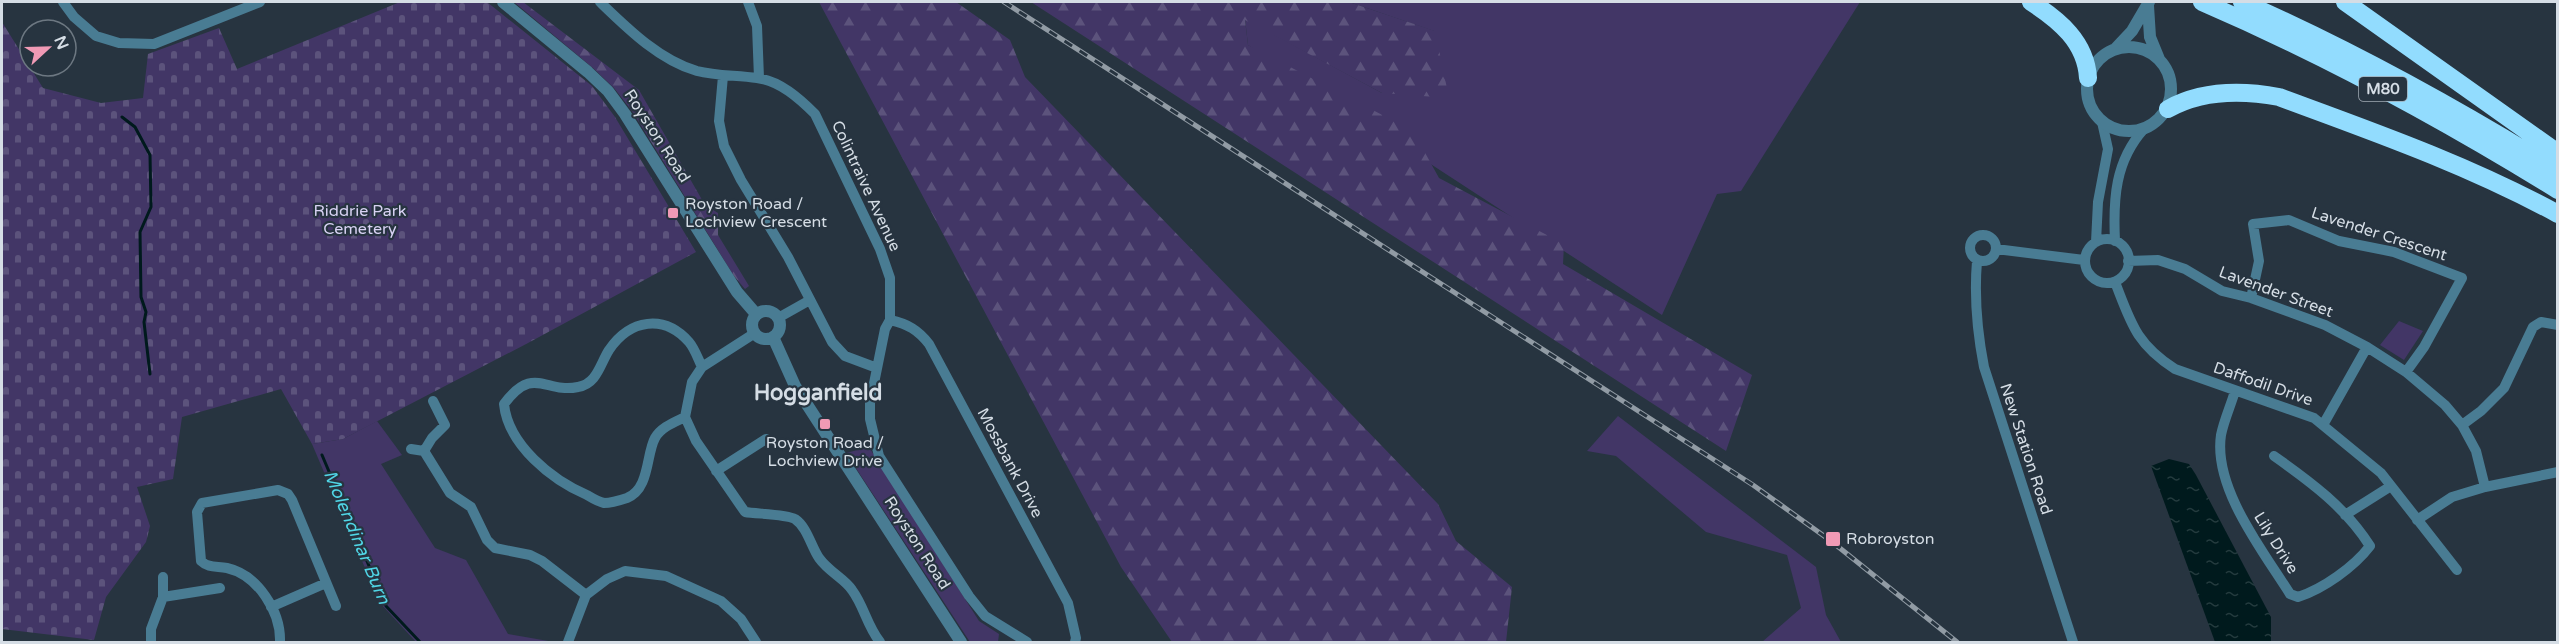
<svg xmlns="http://www.w3.org/2000/svg" width="2559" height="644" font-family="'Varela Round',sans-serif">
  <defs>
    <pattern id="forest-firs" width="22" height="20" patternUnits="userSpaceOnUse" patternTransform="scale(1.5)"><rect width="22" height="20" fill="#423666"/><path d="M5 1l3.5 6h-7zM16 11l3.5 6h-7z" fill="#5c537c"/></pattern>
    <pattern id="cemetery-stones" width="16" height="16" patternUnits="userSpaceOnUse" patternTransform="scale(1.5)"><rect width="16" height="16" fill="#423666"/><path d="M2 7V4a2 2 0 0 1 4 0v3zM10 15v-3a2 2 0 0 1 4 0v3z" fill="#5c537c"/></pattern>
    <pattern id="water-ripples" width="26" height="14" patternUnits="userSpaceOnUse" patternTransform="scale(1.5)"><rect width="26" height="14" fill="#001a1d"/><path d="M2 4q2-2 4 0t4 0M15 11q2-2 4 0t4 0" fill="none" stroke="#243b3e"/></pattern>
  </defs>
  <rect width="100%" height="100%" fill="#273440"/>
  <path fill="#423666" d="M1349 2H1860L1741 191 1717 194 1662 315 1248 45 1245 19 1382 93 1434 31Z
    M2399 321 2423 331 2404 360 2380 345Z
    M1618 416 1816 567 1826 615 1841 642H1762L1801 608 1787 555 1706 532 1616 456 1587 451Z
    M377 421 402 455 381 464 435 548 466 560 508 634 554 642H416L380 603 312 444 343 439Z
    M869 447 979 621 999 634 998 642H970L846 453Z"/>
  <path fill="url(#forest-firs)" d="M514 2H523L639 90 705 205 718 213V235L749 286 745 289 734 276 632 111 614 88 593 68Z
    M819 2H956L1010 40 1025 77 1438 504 1456 541 1512 587 1506 642H1172L1121 567Z
    M1031 2H1349L1435 31 1449 98 1382 93 1245 20 1248 45 1413 131 1439 178 1564 244 1563 264 1752 375 1726 451Z"/>
  <path fill="url(#cemetery-stones)" d="M400 2H487L592 86 615 117 696 252 528 343 343 439 312 444 281 389 182 417 173 479 137 487 150 526 146 542 106 597 94 640 2 629V22L43 88 101 103 143 98 148 54 219 28 237 69Z"/>
  <path fill="url(#water-ripples)" d="M2169 459 2189 464 2196 475 2271 617V642H2215L2151 466Z"/>
  <g fill="none" stroke-linecap="round" stroke-linejoin="round">
    <path stroke="#001a1d" stroke-width="3" d="M122 117 135 127 150 155 151 207 140 232 141 297 146 312 144 322 150 374
      M322 455 386 606 420 642"/>
    <path stroke="#497c93" stroke-width="10" d="M63 2 74 17 96 36 119 43 154 44 260 2
      M600 2C627 28 659 60 697 71 717 76 737 75 757 78 780 81 799 98 815 114L880 249 890 278V320L885 329 870 403V419L879 456 969 596 985 616 1027 642
      M748 2 757 26 759 78
      M723 76 719 121 724 146 741 180 788 257 832 342 845 356 877 368
      M1970 248a13 13 0 1 1 26 0a13 13 0 1 1-26 0Z
      M2085 261a22 22 0 1 1 44 0a22 22 0 1 1-44 0Z
      M2115 241C2113 199 2115 161 2144 129
      M2096 242 2098 202 2108 149 2102 122
      M1996 249 2084 260
      M1977 261C1974 297 1977 331 1984 367L2073 642
      M2128 261 2158 260 2185 269 2222 291 2251 298 2325 325 2367 347 2406 372 2445 405 2462 425 2476 451 2485 487 2452 497 2417 520
      M2115 282C2131 323 2136 344 2175 369L2314 418 2381 473 2457 570
      M2251 298 2259 261 2253 224 2289 220 2339 241 2394 252 2462 278 2424 347 2406 372
      M778 318 810 300
      M890 320C908 324 918 330 929 344L1068 603 1076 638 1075 642
      M755 333 702 367 692 382 685 417 696 441 745 512C756 514 786 514 795 519 807 527 811 546 819 558 829 572 845 579 852 590 864 606 867 626 880 642
      M2235 391C2231 405 2224 420 2221 435 2213 488 2263 551 2290 594L2298 597C2323 589 2354 567 2370 546 2346 508 2311 482 2274 456
      M685 417C675 422 661 427 655 438 646 454 650 489 627 498 621 500 610 503 604 503 599 502 592 498 587 495 552 480 508 445 504 404 534 364 545 394 578 387 597 384 600 364 609 350 630 319 664 314 689 342 695 349 698 359 702 367
      M2323 425 2367 347
      M2462 425 2481 411 2504 388 2533 327 2541 322 2558 325
      M411 449 424 451 450 493 471 507 487 540 495 548 530 555 542 561 586 595
      M424 451 432 438 445 425 433 401
      M716 471 766 439
      M2485 487 2558 472
      M2345 515 2391 486
      M163 597 220 588
      M271 607 326 583
      M151 642V629L163 597V577
      M280 642C281 612 258 575 227 568 217 566 208 568 201 561L197 512 202 503 278 490 288 494 292 500 336 606
      M568 642 586 595 607 579 625 571 666 576 721 601 741 619 756 642"/>
    <path stroke="#497c93" stroke-width="12" d="M503 2 588 72 608 91 625 114 737 292 756 314
      M2148 6 2150 37 2159 59
      M2087 89a42 42 0 1 1 84 0a42 42 0 1 1-84 0Z
      M2116 48 2132 31 2149 2
      M752 325a14 14 0 1 1 28 0a14 14 0 1 1-28 0Z
      M773 337 795 386 961 642"/>
    <path stroke="#92dcfe" stroke-width="18" d="M2031 2C2059 20 2086 42 2088 78
      M2202 2C2325 55 2443 119 2558 190
      M2242 2C2351 50 2456 108 2558 171
      M2345 2 2558 153
      M2168 109C2202 90 2241 90 2279 97 2374 132 2468 165 2558 214"/>
    <defs>
      <path id="rail" d="M1004 2 1753 485 1831 541 1957 642"/>
    </defs>
    <use href="#rail" stroke="#919ba4" stroke-width="5"/>
    <use href="#rail" stroke="#273440" stroke-width="3" stroke-dasharray="9" stroke-linecap="butt"/>
  </g>
  <g fill="#f09ab5" stroke="#273440" stroke-width="2">
    <rect x="667" y="207" width="12" height="12" rx="3"/>
    <rect x="819" y="418" width="12" height="12" rx="3"/>
    <rect x="1825" y="531" width="16" height="16" rx="3"/>
  </g>
  <g text-anchor="middle" dominant-baseline="central" stroke-width="4.5" stroke-linejoin="round" paint-order="stroke">
    <rect fill="#273440" stroke="#a1aab4" stroke-width="1.5" x="2359" y="77" width="48" height="24" rx="4.5"/>
    <g font-size="15" font-weight="bold" fill="#d5dde5">
      <text x="2383" y="89">M80</text>
    </g>
    <g font-size="16" fill="#d5dde5" stroke="#273440">
      <text transform="translate(657 136) rotate(57)">Royston Road</text>
      <text transform="translate(866 186) rotate(65)">Colintraive Avenue</text>
      <text transform="translate(2379 234) rotate(18)">Lavender Crescent</text>
      <text transform="translate(2276 292) rotate(20)">Lavender Street</text>
      <text transform="translate(2263 384) rotate(19)">Daffodil Drive</text>
      <text transform="translate(2026 449) rotate(72)">New Station Road</text>
      <text transform="translate(1010 463) rotate(62)">Mossbank Drive</text>
      <text transform="translate(917 543) rotate(57)">Royston Road</text>
      <text transform="translate(2276 543) rotate(58)">Lily Drive</text>
    </g>
    <g font-size="16" fill="#d5dde5" stroke="#273440" text-anchor="start">
      <text x="685" y="204">Royston Road /<tspan x="685" dy="18">Lochview Crescent</tspan></text>
      <text x="825" y="443" text-anchor="middle">Royston Road /<tspan x="825" dy="18">Lochview Drive</tspan></text>
      <text x="1846" y="539">Robroyston</text>
    </g>
    <g font-size="16" fill="#d8d2f3" stroke="#273440">
      <text x="360" y="211">Riddrie Park<tspan x="360" dy="18">Cemetery</tspan></text>
    </g>
    <g font-size="18" font-style="italic" fill="#50d5e5" stroke="#273440">
      <text transform="translate(357 537) rotate(67)">Molendinar Burn</text>
    </g>
    <g font-size="22" font-weight="bold" fill="#d5dde5" stroke="#273440">
      <text x="818" y="393">Hogganfield</text>
    </g>
  </g>
  <rect width="2559" height="644" fill="none" stroke="#d5dde5" stroke-width="6"/>
  <g transform="translate(48 48) rotate(68)"><circle r="28" fill="#273440" stroke="#6d7882" stroke-width="1.5"/>
  <path d="M0-4.5L10 22L0 15L-10 22Z" fill="#f09ab5"/>
  <text y="-9" font-size="16" font-weight="bold" text-anchor="middle" fill="#d5dde5">N</text>
  </g>
</svg>
